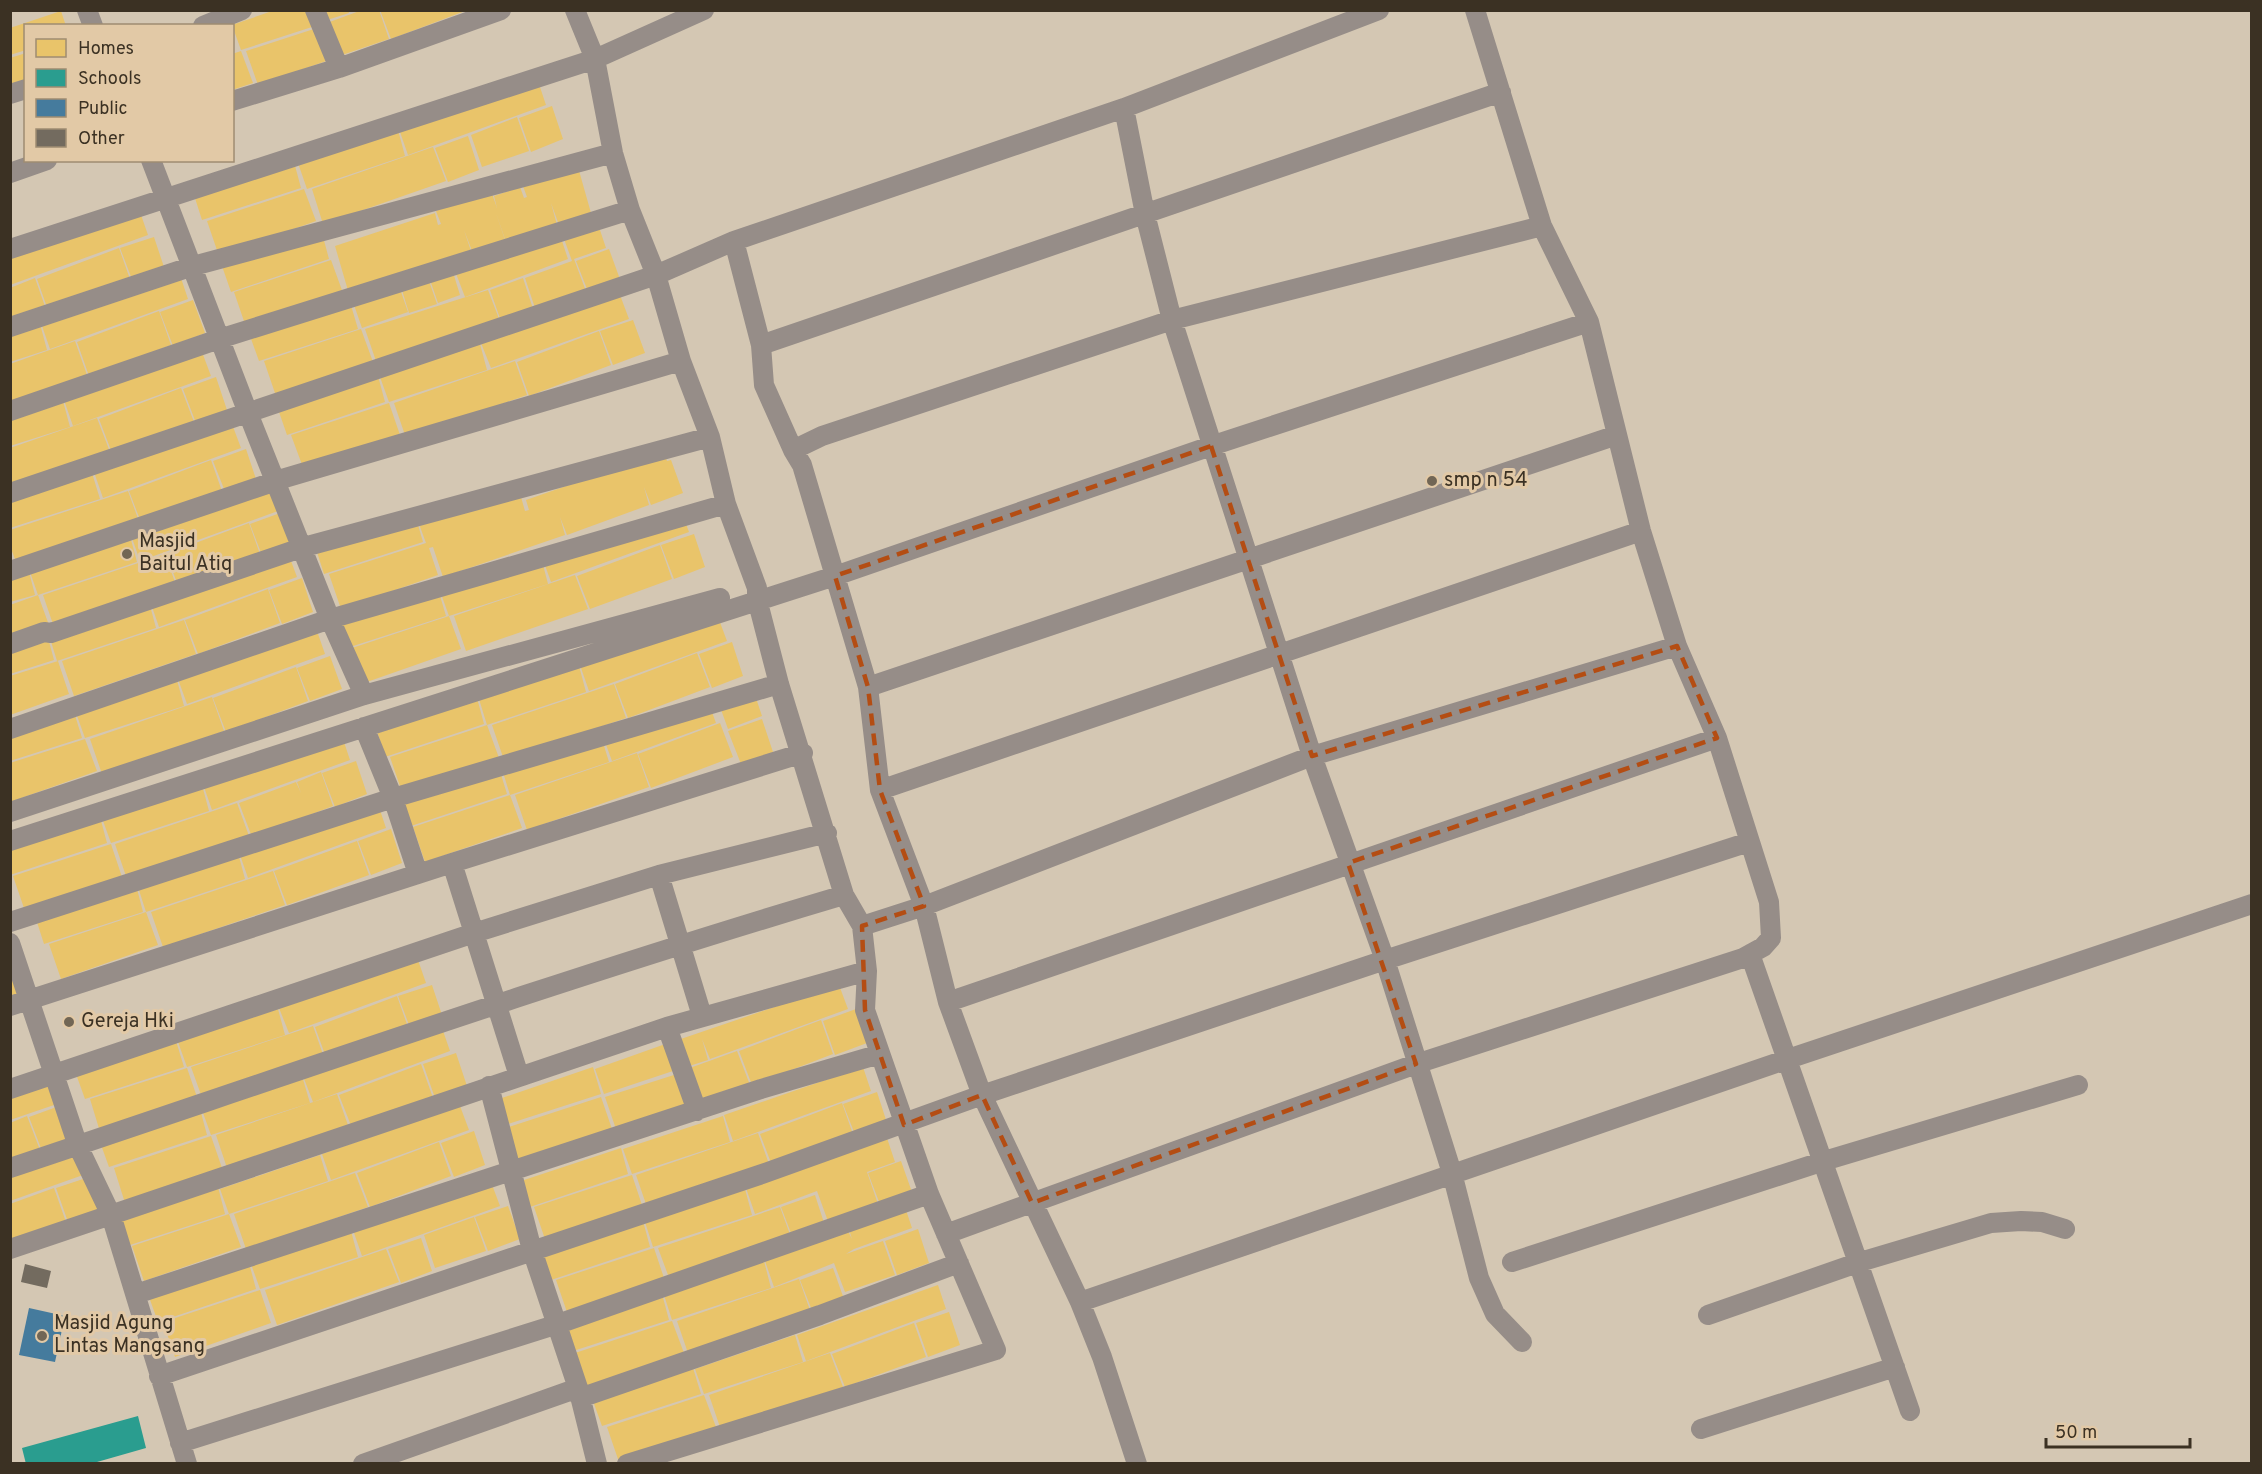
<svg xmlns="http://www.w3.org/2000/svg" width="2262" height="1474" font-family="Overpass,sans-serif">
  <rect width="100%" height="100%" fill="#d4c7b3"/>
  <path fill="#e9c46a" d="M275 10H310L315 26 241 50 232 25Z
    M321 10H348L349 13 324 21Z
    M362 10H379L389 39 339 56 327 23Z
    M380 10H465V11L391 39Z
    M61 11 66 26H26V50L10 55V28Z
    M317 28 329 60 258 85 246 51Z
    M241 51 253 83 232 90V54Z
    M26 53V84L10 89V58Z
    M538 81 546 105 408 155 399 129Z
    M552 106 563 139 531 152 519 118Z
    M517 117 529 151 482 167 471 135Z
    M398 130 405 156 307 189 298 163Z
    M468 136 479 170 448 182 435 148Z
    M433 147 446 181 323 224 312 189Z
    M294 162 301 188 202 220 194 195Z
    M578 167 591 213 559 225 551 203 557 225 506 242 496 213 506 243 474 256 464 230 471 251 349 294 335 246 435 213 438 225 441 224 436 211 491 191 497 208 494 196 520 187 524 198 527 197 523 186Z
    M304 189 316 221 219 256 207 221Z
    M140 212 148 235 10 285V256Z
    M598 224 606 248 574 259 587 294 536 311 525 278 572 261 563 236Z
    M322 233 329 259 231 292 222 266Z
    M560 235 568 259 465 297 455 271Z
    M154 237 165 270 133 282 120 248Z
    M119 248 131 282 49 313 37 279Z
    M609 249 621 282 589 294 576 261Z
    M331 260 343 293 246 327 234 292Z
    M452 269 460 295 438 303 429 277Z
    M180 275 188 299 50 349 41 323Z
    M35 278 47 312 10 325V288Z
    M428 278 437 304 409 313 401 287Z
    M523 278 534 312 502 324 490 290Z
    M399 286 408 312 362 328 353 302Z
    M488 290 501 324 377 364 365 329Z
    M620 295 629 319 491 368 481 343Z
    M193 300 205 333 173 346 160 312Z
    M350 302 358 329 259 361 250 336Z
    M159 311 171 345 89 376 77 342Z
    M633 320 645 353 613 365 600 331Z
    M40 324 47 350 10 362V333Z
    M361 329 373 362 276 396 264 361Z
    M599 331 611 365 529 396 517 362Z
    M75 341 87 375 10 402V364Z
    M480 344 487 370 389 402 380 377Z
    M202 352 211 376 73 426 64 400Z
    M515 361 527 395 406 438 394 403Z
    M378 376 385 402 287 435 278 409Z
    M216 377 227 410 196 423 183 389Z
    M181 388 194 422 112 453 99 419Z
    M63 401 70 427 10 446V418Z
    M389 403 400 435 304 470 291 435Z
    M97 418 110 452 10 487V448Z
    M232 424 241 448 103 498 94 472Z
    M246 449 257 482 226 494 213 461Z
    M664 452 667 461 671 460 683 493 651 505 644 487 649 505 567 535 560 517 565 535 443 577 433 547 429 548 438 575 341 609 329 574 426 543 419 524 519 490 525 511 529 510 526 500Z
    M211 460 223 494 142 525 129 491Z
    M92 473 100 499 10 528V500Z
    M269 487 278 511 140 561 131 535Z
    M128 491 140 524 18 567 10 546V530Z
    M680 508 689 532 551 582 542 557Z
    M283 512 294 546 263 558 250 524Z
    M416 518 423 542 324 574 316 549Z
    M249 523 261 557 179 588 166 554Z
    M694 534 705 567 674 579 661 545Z
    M130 536 137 562 38 595 29 569Z
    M660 545 672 579 590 609 577 576Z
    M288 553 297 577 159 627 150 601Z
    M165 554 177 588 55 630 43 595Z
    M541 557 548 584 449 616 440 591Z
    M28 568 35 595 10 602V573Z
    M575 575 588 609 466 651 454 616Z
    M302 578 313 612 282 624 269 590Z
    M268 589 280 623 198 654 185 620Z
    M438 589 446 616 347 648 338 623Z
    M38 595 50 628 10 642V605Z
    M149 602 156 628 57 661 49 635Z
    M449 616 461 649 364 683 352 648Z
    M718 617 727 641 589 691 580 665Z
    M184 620 196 654 74 696 62 661Z
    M317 631 325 654 187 704 178 679Z
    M47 634 54 660 10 674V645Z
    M732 642 743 676 712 688 699 654Z
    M697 653 710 687 628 718 615 684Z
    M330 656 342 689 310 701 297 668Z
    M58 661 69 694 10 715V676Z
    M579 666 586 692 487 725 479 699Z
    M296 667 308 701 226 732 213 698Z
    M177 680 184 706 85 738 76 713Z
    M614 684 626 718 504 760 492 725Z
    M754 692 762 716 728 729 719 704Z
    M212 697 224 731 102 774 90 739Z
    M477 698 484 724 385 757 377 731Z
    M709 704 716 723 612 761 604 739Z
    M74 712 82 738 10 761V733Z
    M762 719 773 752 741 764 728 731Z
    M720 723 733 757 651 788 638 754Z
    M487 725 499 758 402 792 390 757Z
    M342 736 350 760 212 810 203 784Z
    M601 736 609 762 510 795 502 769Z
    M85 739 97 771 10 802V763Z
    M637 753 649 787 527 830 515 795Z
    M356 761 367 794 335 807 322 773Z
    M499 768 507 794 408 827 400 802Z
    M321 772 333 806 252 837 239 803 296 782 301 793 297 782Z
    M202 785 209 811 111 843 102 818Z
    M510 795 522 828 425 862 413 827Z
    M237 803 249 836 127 879 115 844Z
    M378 804 386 828 248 878 239 852Z
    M100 817 107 843 10 875V847Z
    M391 829 402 863 371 875 358 841Z
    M357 841 369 875 287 905 274 871Z
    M111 844 122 877 25 911 13 876Z
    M238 853 245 879 146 912 138 887Z
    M273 871 285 905 163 947 151 912Z
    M136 885 143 912 44 944 36 919Z
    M146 912 158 945 61 979 49 944Z
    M418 960 426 983 289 1033 279 1008Z
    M10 968 20 995 10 999Z
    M432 985 443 1018 411 1030 398 996Z
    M839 985 848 1009 710 1059 702 1039 708 1060 683 1068 675 1041Z
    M397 996 409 1030 327 1060 315 1027Z
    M278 1009 285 1035 187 1067 178 1042Z
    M856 1009 867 1043 835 1055 823 1021Z
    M821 1020 833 1054 752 1085 739 1051Z
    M313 1026 325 1060 204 1103 191 1067Z
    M442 1028 450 1051 313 1102 303 1076Z
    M176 1041 184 1067 85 1099 76 1074Z
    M671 1042 679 1069 604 1094 595 1069Z
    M737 1051 750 1085 699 1102 687 1069Z
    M456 1053 467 1086 435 1098 423 1064Z
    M421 1064 433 1098 352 1128 339 1095Z
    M593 1067 601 1094 502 1126 493 1101Z
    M863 1067 871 1091 733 1141 724 1115Z
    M187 1068 198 1100 101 1135 90 1099Z
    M677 1074 688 1107 617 1132 605 1097Z
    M302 1076 310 1103 211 1135 202 1110Z
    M48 1080 57 1104 10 1120V1093Z
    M877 1092 888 1126 856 1137 843 1104Z
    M337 1094 349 1128 228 1171 216 1135Z
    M601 1097 612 1129 515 1164 503 1129Z
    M842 1103 854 1137 773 1168 760 1134Z
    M62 1105 73 1139 42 1151 29 1117Z
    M460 1106 469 1130 331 1180 322 1154Z
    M200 1109 207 1135 109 1167 100 1142Z
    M27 1116 40 1150 10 1160V1123Z
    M723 1116 730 1142 632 1174 623 1149Z
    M474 1131 485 1165 454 1177 441 1143Z
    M758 1133 770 1167 648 1210 636 1175Z
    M211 1136 222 1168 125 1203 114 1168Z
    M887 1138 895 1162 867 1172 879 1207 829 1224 817 1191 755 1214 746 1188Z
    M439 1142 451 1176 370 1207 357 1173Z
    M621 1148 628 1174 530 1207 521 1181Z
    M75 1151 83 1175 10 1201V1173Z
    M320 1155 328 1181 229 1214 220 1189Z
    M901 1161 913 1195 881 1207 868 1173Z
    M355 1173 368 1207 246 1249 234 1214Z
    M632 1175 643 1208 546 1242 534 1207Z
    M89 1177 100 1210 68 1222 56 1188Z
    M491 1182 500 1206 362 1256 353 1230Z
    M218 1187 225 1214 127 1246 118 1221Z
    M54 1188 66 1222 10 1242V1204Z
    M745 1189 752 1215 653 1247 645 1222Z
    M815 1195 826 1229 794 1241 781 1207Z
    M904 1204 912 1228 854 1249 846 1254 883 1241 895 1275 845 1292 834 1263 774 1287 765 1261 846 1227 852 1239 848 1226Z
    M508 1206 520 1239 488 1251 475 1217Z
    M780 1207 792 1240 671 1283 658 1248Z
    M229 1214 241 1247 144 1281 132 1246Z
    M474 1217 486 1251 435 1268 424 1235Z
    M643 1221 650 1247 551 1280 543 1254Z
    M918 1229 929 1263 897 1275 885 1241Z
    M351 1231 358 1257 260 1289 251 1264Z
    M421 1238 432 1271 401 1283 388 1249Z
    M654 1248 665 1281 568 1315 556 1280Z
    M386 1249 399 1282 277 1325 265 1290Z
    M764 1261 771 1288 672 1320 664 1295Z
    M249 1263 256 1289 158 1322 149 1297Z
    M833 1268 845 1302 813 1313 800 1280Z
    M799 1279 811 1313 689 1356 677 1321Z
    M938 1285 946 1309 806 1361 797 1335Z
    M260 1290 271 1323 175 1357 163 1322Z
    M662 1294 669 1320 570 1352 562 1327Z
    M949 1312 960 1345 928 1357 916 1323Z
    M672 1321 684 1353 587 1388 575 1353Z
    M914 1323 926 1357 845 1387 832 1354Z
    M795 1335 803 1362 704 1394 695 1369Z
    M830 1353 843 1387 721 1430 709 1395Z
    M693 1368 701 1394 602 1426 593 1401Z
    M704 1395 716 1427 619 1462 607 1427Z"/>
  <path fill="#2a9d8f" d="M138 1416 146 1448 90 1464H26L22 1448Z"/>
  <path fill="#457b9d" d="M29 1308 65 1316 55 1362 19 1355Z"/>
  <path fill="#736b5f" d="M25 1264 51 1271 47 1288 21 1282Z"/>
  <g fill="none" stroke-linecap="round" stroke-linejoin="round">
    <path stroke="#968d88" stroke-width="20" d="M87 10 93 26
      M315 10 339 68
      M575 10 595 59 613 153 630 210 656 275 681 361 710 437 726 504 757 588V599L779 684 844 895 862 926 867 971 865 1010 929 1194 996 1350 627 1464
      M203 26 242 10
      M10 94 26 89
      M232 101 339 68 501 10
      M1124 108 1145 214 1172 320 1312 756 1385 960 1452 1173 1479 1278 1495 1314 1522 1342
      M151 160 248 413 330 619 364 695
      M10 173 47 160
      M734 241 761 345
      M10 249 595 59 704 10
      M10 327 193 266 613 153
      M10 411 219 339 630 210
      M793 450 764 385 761 345 1501 92
      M10 493 656 275 734 241 1124 108 1379 10
      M10 571 285 478 681 361
      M10 644 44 632 51 633 304 547 710 437
      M868 687 1617 435
      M364 727 393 798 418 874
      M10 729 330 619 726 504
      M880 790 1641 531
      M10 812 364 695 720 598
      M10 841 835 576 1211 446 1589 322
      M452 863 519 1076
      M659 875 702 1016
      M10 922 393 798 779 684
      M862 926 924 906 1312 756 1677 646
      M10 943 78 1146 111 1215 187 1464
      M1750 954 1910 1411
      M948 1002 1717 738
      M10 1006 452 863 803 753
      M667 1027 697 1111
      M489 1086 532 1250 578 1388 597 1464
      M10 1089 474 933 659 875 827 833
      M10 1168C288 1075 564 978 844 895
      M946 1234 1416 1064 1743 958 1763 947 1771 938 1769 902 1717 738 1677 646 1641 531 1589 322 1542 226 1475 10
      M10 1249 667 1027 867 971
      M1512 1262 1824 1161 2078 1085
      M136 1294 761 1089 880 1054
      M1080 1302 982 1095 948 1002 924 906 880 790 868 687 802 465 793 450 822 436 1172 320 1542 226
      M1708 1315 1860 1262 1991 1223 2021 1221 2042 1222 2065 1229
      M159 1376 762 1174 982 1095 1385 960 1749 842
      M580 1398 820 1315 959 1263
      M1701 1429 1895 1367
      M180 1443 558 1324 929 1194
      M363 1464 578 1388
      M1137 1464 1102 1357 1080 1302 1788 1059 2252 904"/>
  </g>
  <path fill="none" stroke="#b44d13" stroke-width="4.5" stroke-dasharray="12 8" stroke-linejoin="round" d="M1211 446 1312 756 1677 646 1717 738 1348 863 1416 1064 1032 1203 982 1095 904 1125 865 1010 862 926 924 906 880 790 868 687 835 576Z"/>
  <g fill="#716655" stroke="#e2c9a6" stroke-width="2">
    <circle cx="1432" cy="481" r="6"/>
    <circle cx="127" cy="554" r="6"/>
    <circle cx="69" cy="1022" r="6"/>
    <circle cx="42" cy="1336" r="6"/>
  </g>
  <g text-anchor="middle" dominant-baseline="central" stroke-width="6" stroke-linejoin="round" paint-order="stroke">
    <g font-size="20" fill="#3b3123" stroke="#e2c9a6" text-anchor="start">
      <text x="1444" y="481">smp n 54</text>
      <text x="139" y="542">Masjid<tspan x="139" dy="23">Baitul Atiq</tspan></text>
      <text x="81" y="1022">Gereja Hki</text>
      <text x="54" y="1324">Masjid Agung<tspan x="54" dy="23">Lintas Mangsang</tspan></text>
    </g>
  </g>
  <rect width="2262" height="1474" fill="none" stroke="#3b3123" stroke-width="24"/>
  <rect x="24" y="24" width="210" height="138" fill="#e2c9a6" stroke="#9f8c72" stroke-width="1.5"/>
  <rect x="36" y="39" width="30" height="18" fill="#e9c46a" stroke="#9f8c72" stroke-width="1.5"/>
  <text x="78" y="54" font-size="18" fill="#3b3123">Homes</text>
  <rect x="36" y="69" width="30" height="18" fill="#2a9d8f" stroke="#9f8c72" stroke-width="1.5"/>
  <text x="78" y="84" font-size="18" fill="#3b3123">Schools</text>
  <rect x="36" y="99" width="30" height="18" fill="#457b9d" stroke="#9f8c72" stroke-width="1.5"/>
  <text x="78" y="114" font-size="18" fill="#3b3123">Public</text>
  <rect x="36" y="129" width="30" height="18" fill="#736b5f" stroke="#9f8c72" stroke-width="1.5"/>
  <text x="78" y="144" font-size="18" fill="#3b3123">Other</text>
  <path d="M2046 1438v9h144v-9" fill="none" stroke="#3b3123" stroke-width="3"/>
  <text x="2055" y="1438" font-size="18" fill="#3b3123" stroke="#e2c9a6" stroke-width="4.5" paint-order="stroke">50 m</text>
</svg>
